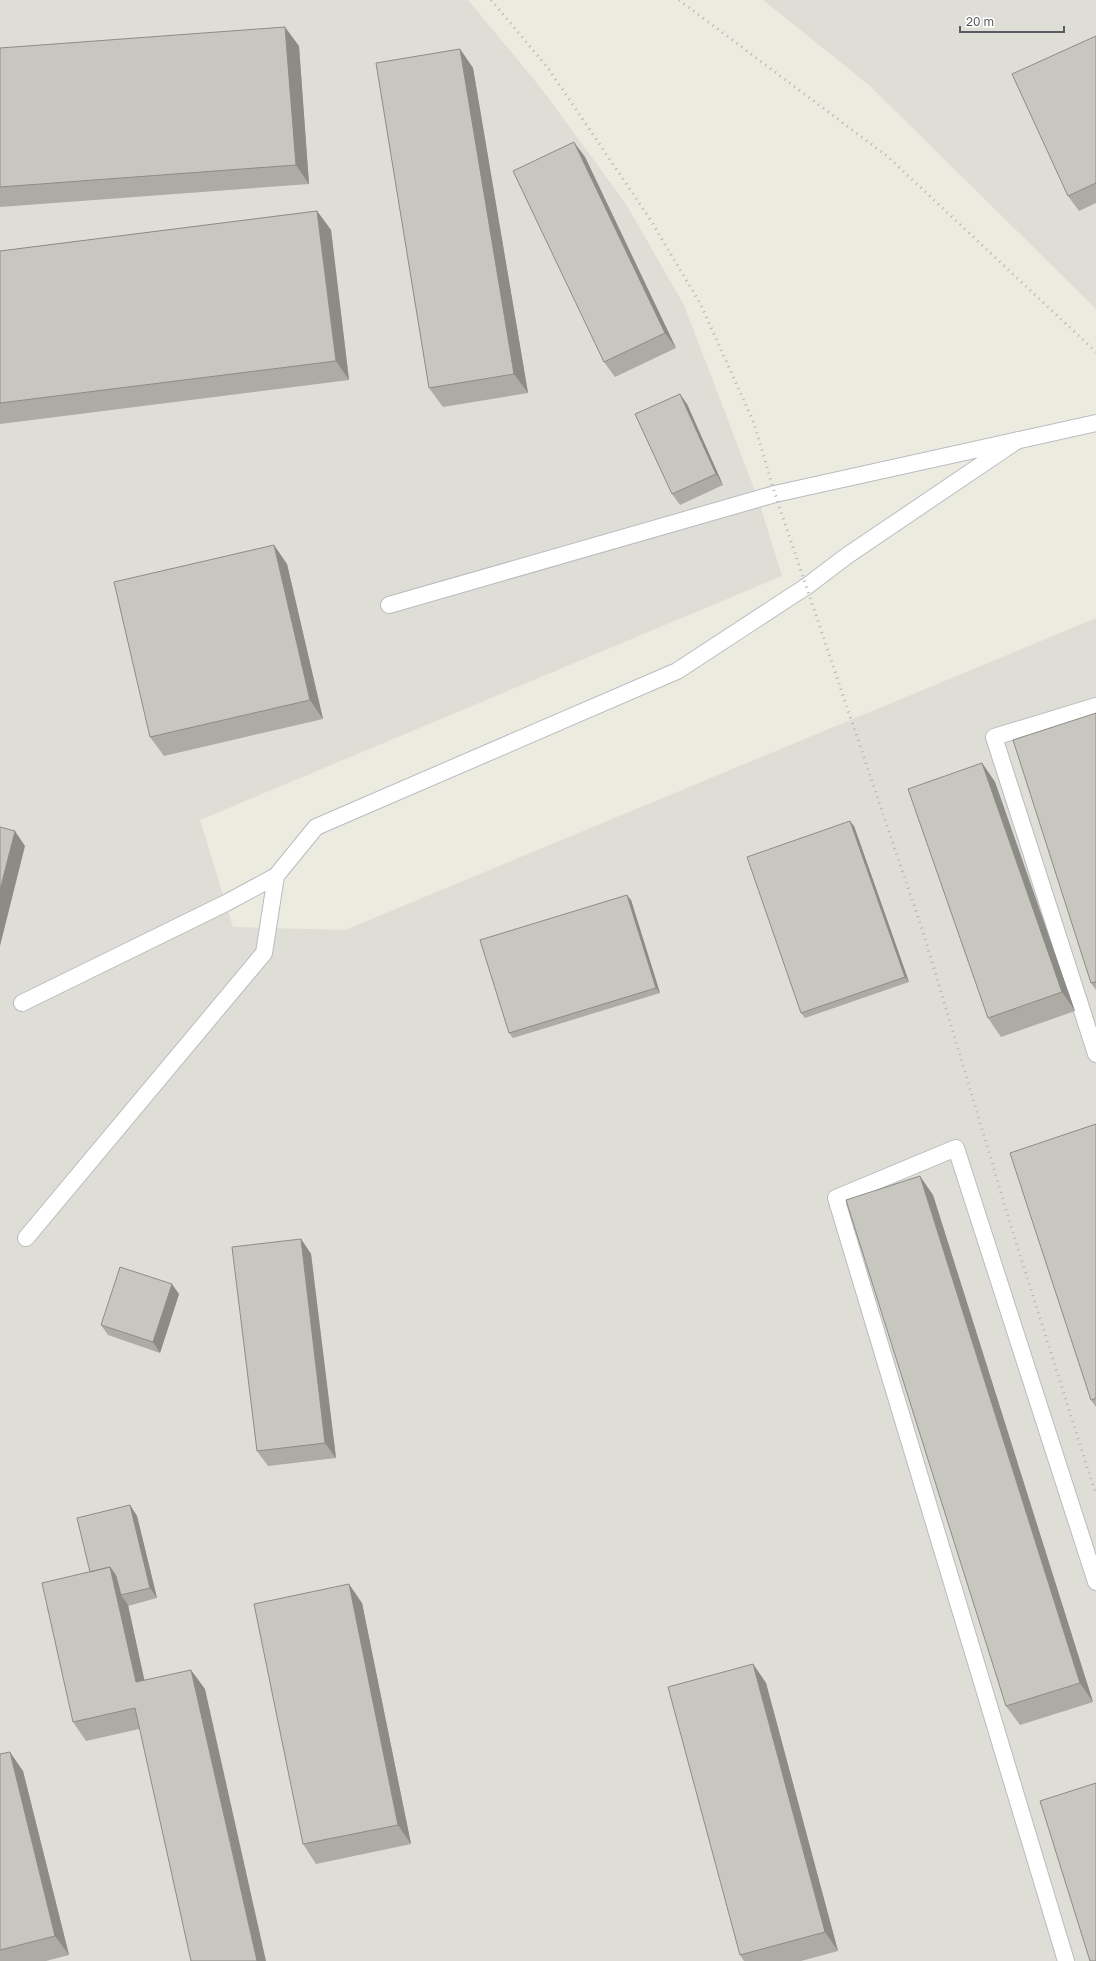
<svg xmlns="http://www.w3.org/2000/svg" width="1096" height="1961" font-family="'Golos Text',sans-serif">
  <rect width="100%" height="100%" fill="#ebebdf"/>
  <path fill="#deded7" d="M0 0H468L541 88 626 204 684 305 758 499 782 576 200 820 233 927 345 930 1096 618V1961H0Z
    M763 0H1096V309L870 86Z"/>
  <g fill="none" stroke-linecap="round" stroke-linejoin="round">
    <defs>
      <path id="service" d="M389 605 775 494 1096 423
        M1096 706 994 737 1096 1054
        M22 1003 226 903 276 876
        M26 1238 264 953 276 876 316 827 677 671 807 586 848 555 1018 440
        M1066 1961 836 1198 956 1148 1096 1582"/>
    </defs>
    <use href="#service" stroke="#babbc1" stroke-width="18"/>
    <use href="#service" stroke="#fff" stroke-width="16"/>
    <path stroke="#b3b3b4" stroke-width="3" stroke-dasharray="1 5" stroke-linecap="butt" d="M491 0 548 68 648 216 700 303 754 423 775 494 924 935 1013 1233 1096 1495
      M679 0 887 156 1096 352"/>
  </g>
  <path fill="#acaba4" d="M1096 36V203L1079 211 1068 196Z
    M299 46 309 184 0 207V48Z
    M460 49 473 68 528 393 443 407 429 388Z
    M585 157 676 348 615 377 604 362Z
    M317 211 331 230 349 380 0 424V251Z
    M687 404 723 485 680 505 672 494Z
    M287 564 323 719 164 756 150 737Z
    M1096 713V990L1091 983Z
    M982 763 995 782 1075 1011 1001 1037 988 1018Z
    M854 826 909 982 805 1018 801 1013Z
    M631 900 660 993 513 1038 509 1033Z
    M1096 1124V1407L1091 1400Z
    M933 1195 1093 1702 1020 1725 1006 1706Z
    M301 1239 311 1254 336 1458 268 1466 257 1451Z
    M179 1294 160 1353 108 1335 101 1325Z
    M130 1505 137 1516 157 1598 128 1606V1605L144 1680 205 1689 139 1729 86 1741 73 1722 90 1572Z
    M362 1603 411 1844 316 1864 303 1844Z
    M753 1664 766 1683 838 1951 801 1961H744L740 1955Z
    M0 1754 23 1771 69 1955 46 1961H0Z"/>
  <path fill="#8c8b86" d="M285 27 299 46 309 184 296 165Z
    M460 49 473 68 528 393 514 374Z
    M574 142 585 157 676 348 665 333Z
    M317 211 331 230 349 380 336 361Z
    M680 394 687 404 723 485 716 474Z
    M274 545 287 564 323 719 310 700Z
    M982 763 995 782 1075 1011 1062 992Z
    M850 821 854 826 909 982 905 977Z
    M15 831 25 846 0 946V890Z
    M627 895 631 900 660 993 656 988Z
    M920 1176 933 1195 1093 1702 1080 1683Z
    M301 1239 311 1254 336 1458 325 1443Z
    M172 1284 179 1294 160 1353 153 1342Z
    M130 1505 137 1516 157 1598 150 1588Z
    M110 1567 124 1586 121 1595 128 1605 149 1701 136 1682Z
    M349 1584 362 1603 411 1844 398 1825Z
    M753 1664 766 1683 838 1951 825 1932Z
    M191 1670 205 1689 266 1961H257Z
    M10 1752 23 1771 69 1955 55 1936Z"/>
  <path fill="#c8c7bf" stroke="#8c8b86" d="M285 27 296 165 0 187V48Z
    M1096 36V183L1068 196 1012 74Z
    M460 49 514 374 429 388 376 63Z
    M574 142 665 333 604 362 513 171Z
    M317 211 336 361 0 403V251Z
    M680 394 716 474 672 494 635 414Z
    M274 545 310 700 150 737 114 582Z
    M1096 713V982L1091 983 1013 740Z
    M982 763 1062 992 988 1018 908 789Z
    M850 821 905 977 801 1013 747 857Z
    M0 827 15 831 0 890Z
    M627 895 656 988 509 1033 480 940Z
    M1096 1124V1398L1091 1400 1010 1153Z
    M920 1176 1080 1683 1006 1706 846 1200Z
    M301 1239 325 1443 257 1451 232 1247Z
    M120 1267 172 1284 153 1342 101 1325Z
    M130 1505 150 1588 121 1595 116 1576 110 1567 90 1572 77 1518Z
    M110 1567 136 1682 191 1670 257 1961H191L135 1708 73 1722 42 1583Z
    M349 1584 398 1825 303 1844 254 1604Z
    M753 1664 825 1932 740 1955 668 1687Z
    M10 1752 55 1936 0 1950V1754Z
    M1096 1783V1961H1090L1040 1801Z"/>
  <path d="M960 26v6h104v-6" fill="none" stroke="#585a60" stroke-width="2"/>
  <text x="966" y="26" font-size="12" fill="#585a60" stroke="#ffffff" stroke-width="3" paint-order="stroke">20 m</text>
</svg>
